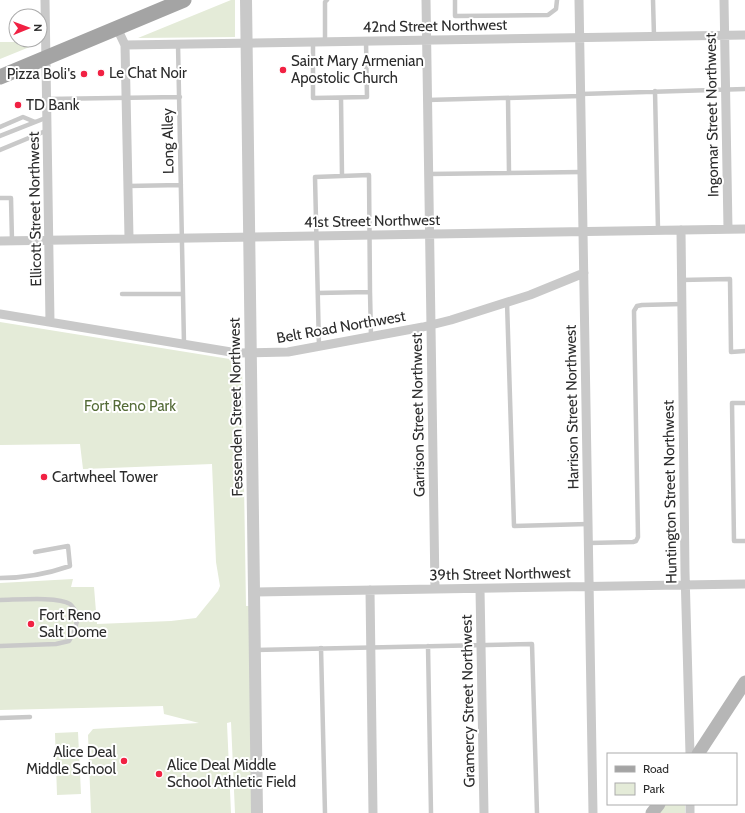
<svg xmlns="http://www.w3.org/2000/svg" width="745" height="813" font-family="Cabin,sans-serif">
  <rect width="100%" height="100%" fill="#fff"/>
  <path fill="#e4ebd8" d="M231 0H235V37L138 38Z
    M0 42H32V46L0 59Z
    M0 322 242 361 246 606H250L253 813H235L231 722 227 723 231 813H91L88 735 93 729 199 723 164 714 163 706 0 710V583L73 579 71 587H94L97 624 171 621 196 618 218 591 220 586 216 562 212 464 84 469H83L80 444 0 445Z
    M78 732 81 794 57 795 55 733Z
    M666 804H685V813H659Z"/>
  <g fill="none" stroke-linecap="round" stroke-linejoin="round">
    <path stroke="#c9c9c9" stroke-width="4.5" d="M455 0V16L548 15 556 9 557 0
      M653 0 654 36
      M325 41V2L327 0
      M313 42V98L367 97 366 41
      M178 44 184 344
      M655 91 658 230
      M581 94 745 89
      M508 98 509 173
      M47 99 180 97
      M427 100 581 96
      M0 127 23 117 35 122
      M0 136 48 117
      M0 150 48 130
      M428 174 582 172
      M128 186 181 185
      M0 198H11L12 241
      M681 280 730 279 731 352 745 351
      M370 292 371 337
      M318 293 370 292 369 175 342 176
      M122 294H183
      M507 302 514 526 588 524
      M319 347 315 177 342 176 341 98
      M745 403H732L734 541H745
      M589 543 633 542 636 541 638 537 634 311 637 306 642 305 682 304
      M0 578C24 578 47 574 70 566L68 546 35 552
      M0 600C15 600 58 596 70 604 73 606 75 611 78 614 77 625 75 632 69 641L56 644 0 646
      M428 646 431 813
      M321 648 325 813
      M255 650 532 644 537 813
      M0 718 30 717"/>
    <path stroke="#c9c9c9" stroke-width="9" d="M45 0 50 322
      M426 0 435 589
      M579 0 593 813
      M724 0 728 229
      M117 28 125 45 129 238
      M125 45 745 35
      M681 230 685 572 690 754
      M0 241 745 229
      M0 314 237 353 288 352 423 327 451 320 530 295 584 273
      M480 589 484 813
      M370 590 373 813
      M255 592 745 584
      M690 804V813"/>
    <path stroke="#c9c9c9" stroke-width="12" d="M246 0 257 813"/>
    <path stroke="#b6b6b6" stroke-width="13" d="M698 754 745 682
      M652 813 659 804"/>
    <path stroke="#a4a4a4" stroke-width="15" d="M0 77 184 0"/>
  </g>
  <g fill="#f12143" stroke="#fff" stroke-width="1.5">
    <circle cx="283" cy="70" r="4"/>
    <circle cx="101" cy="73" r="4"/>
    <circle cx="84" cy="74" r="4"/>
    <circle cx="18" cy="105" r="4"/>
    <circle cx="44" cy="477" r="4"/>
    <circle cx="31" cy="624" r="4"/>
    <circle cx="124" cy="761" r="4"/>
    <circle cx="159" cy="774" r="4"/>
  </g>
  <g text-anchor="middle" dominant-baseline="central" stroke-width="4" stroke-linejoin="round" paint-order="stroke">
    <g font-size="15" fill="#2c2c2c" stroke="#fff">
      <text transform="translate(435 26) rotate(-1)">42nd Street Northwest</text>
      <text transform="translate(712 115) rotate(-91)">Ingomar Street Northwest</text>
      <text transform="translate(168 141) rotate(-91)">Long Alley</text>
      <text transform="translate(35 209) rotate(-91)">Ellicott Street Northwest</text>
      <text transform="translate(372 221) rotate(-1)">41st Street Northwest</text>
      <text transform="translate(341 327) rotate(-10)">Belt Road Northwest</text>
      <text transform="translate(236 407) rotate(-91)">Fessenden Street Northwest</text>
      <text transform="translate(572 407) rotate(-91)">Harrison Street Northwest</text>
      <text transform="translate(418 415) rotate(-91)">Garrison Street Northwest</text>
      <text transform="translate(670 492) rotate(-91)">Huntington Street Northwest</text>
      <text transform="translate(500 574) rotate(-1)">39th Street Northwest</text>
      <text transform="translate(468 701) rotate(-91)">Gramercy Street Northwest</text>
    </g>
    <g font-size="15" fill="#2c2c2c" stroke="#fff" text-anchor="start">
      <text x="291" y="61">Saint Mary Armenian<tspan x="291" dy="17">Apostolic Church</tspan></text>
      <text x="109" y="73">Le Chat Noir</text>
      <text x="76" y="74" text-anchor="end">Pizza Boli's</text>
      <text x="26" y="105">TD Bank</text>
      <text x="52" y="477">Cartwheel Tower</text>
      <text x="39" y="615">Fort Reno<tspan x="39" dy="17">Salt Dome</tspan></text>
      <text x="116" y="752" text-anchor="end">Alice Deal<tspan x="116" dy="17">Middle School</tspan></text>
      <text x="167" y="765">Alice Deal Middle<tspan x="167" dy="17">School Athletic Field</tspan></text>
    </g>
    <g font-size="15" fill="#546b37" stroke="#fff">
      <text x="130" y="406">Fort Reno Park</text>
    </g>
  </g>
  <rect x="607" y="753" width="130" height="52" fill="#ffffff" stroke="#ababab"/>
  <rect x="615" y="766" width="20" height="6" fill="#a4a4a4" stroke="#ababab"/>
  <text x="643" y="773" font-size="12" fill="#2c2c2c">Road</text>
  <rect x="615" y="783" width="20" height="12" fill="#e4ebd8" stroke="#ababab"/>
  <text x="643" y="793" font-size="12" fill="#2c2c2c">Park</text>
  <g transform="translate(28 28) rotate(89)"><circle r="19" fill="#ffffff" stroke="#ababab"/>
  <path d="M0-3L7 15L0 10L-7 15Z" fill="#f12143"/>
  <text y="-6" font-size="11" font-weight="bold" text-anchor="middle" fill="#2c2c2c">N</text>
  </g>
</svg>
